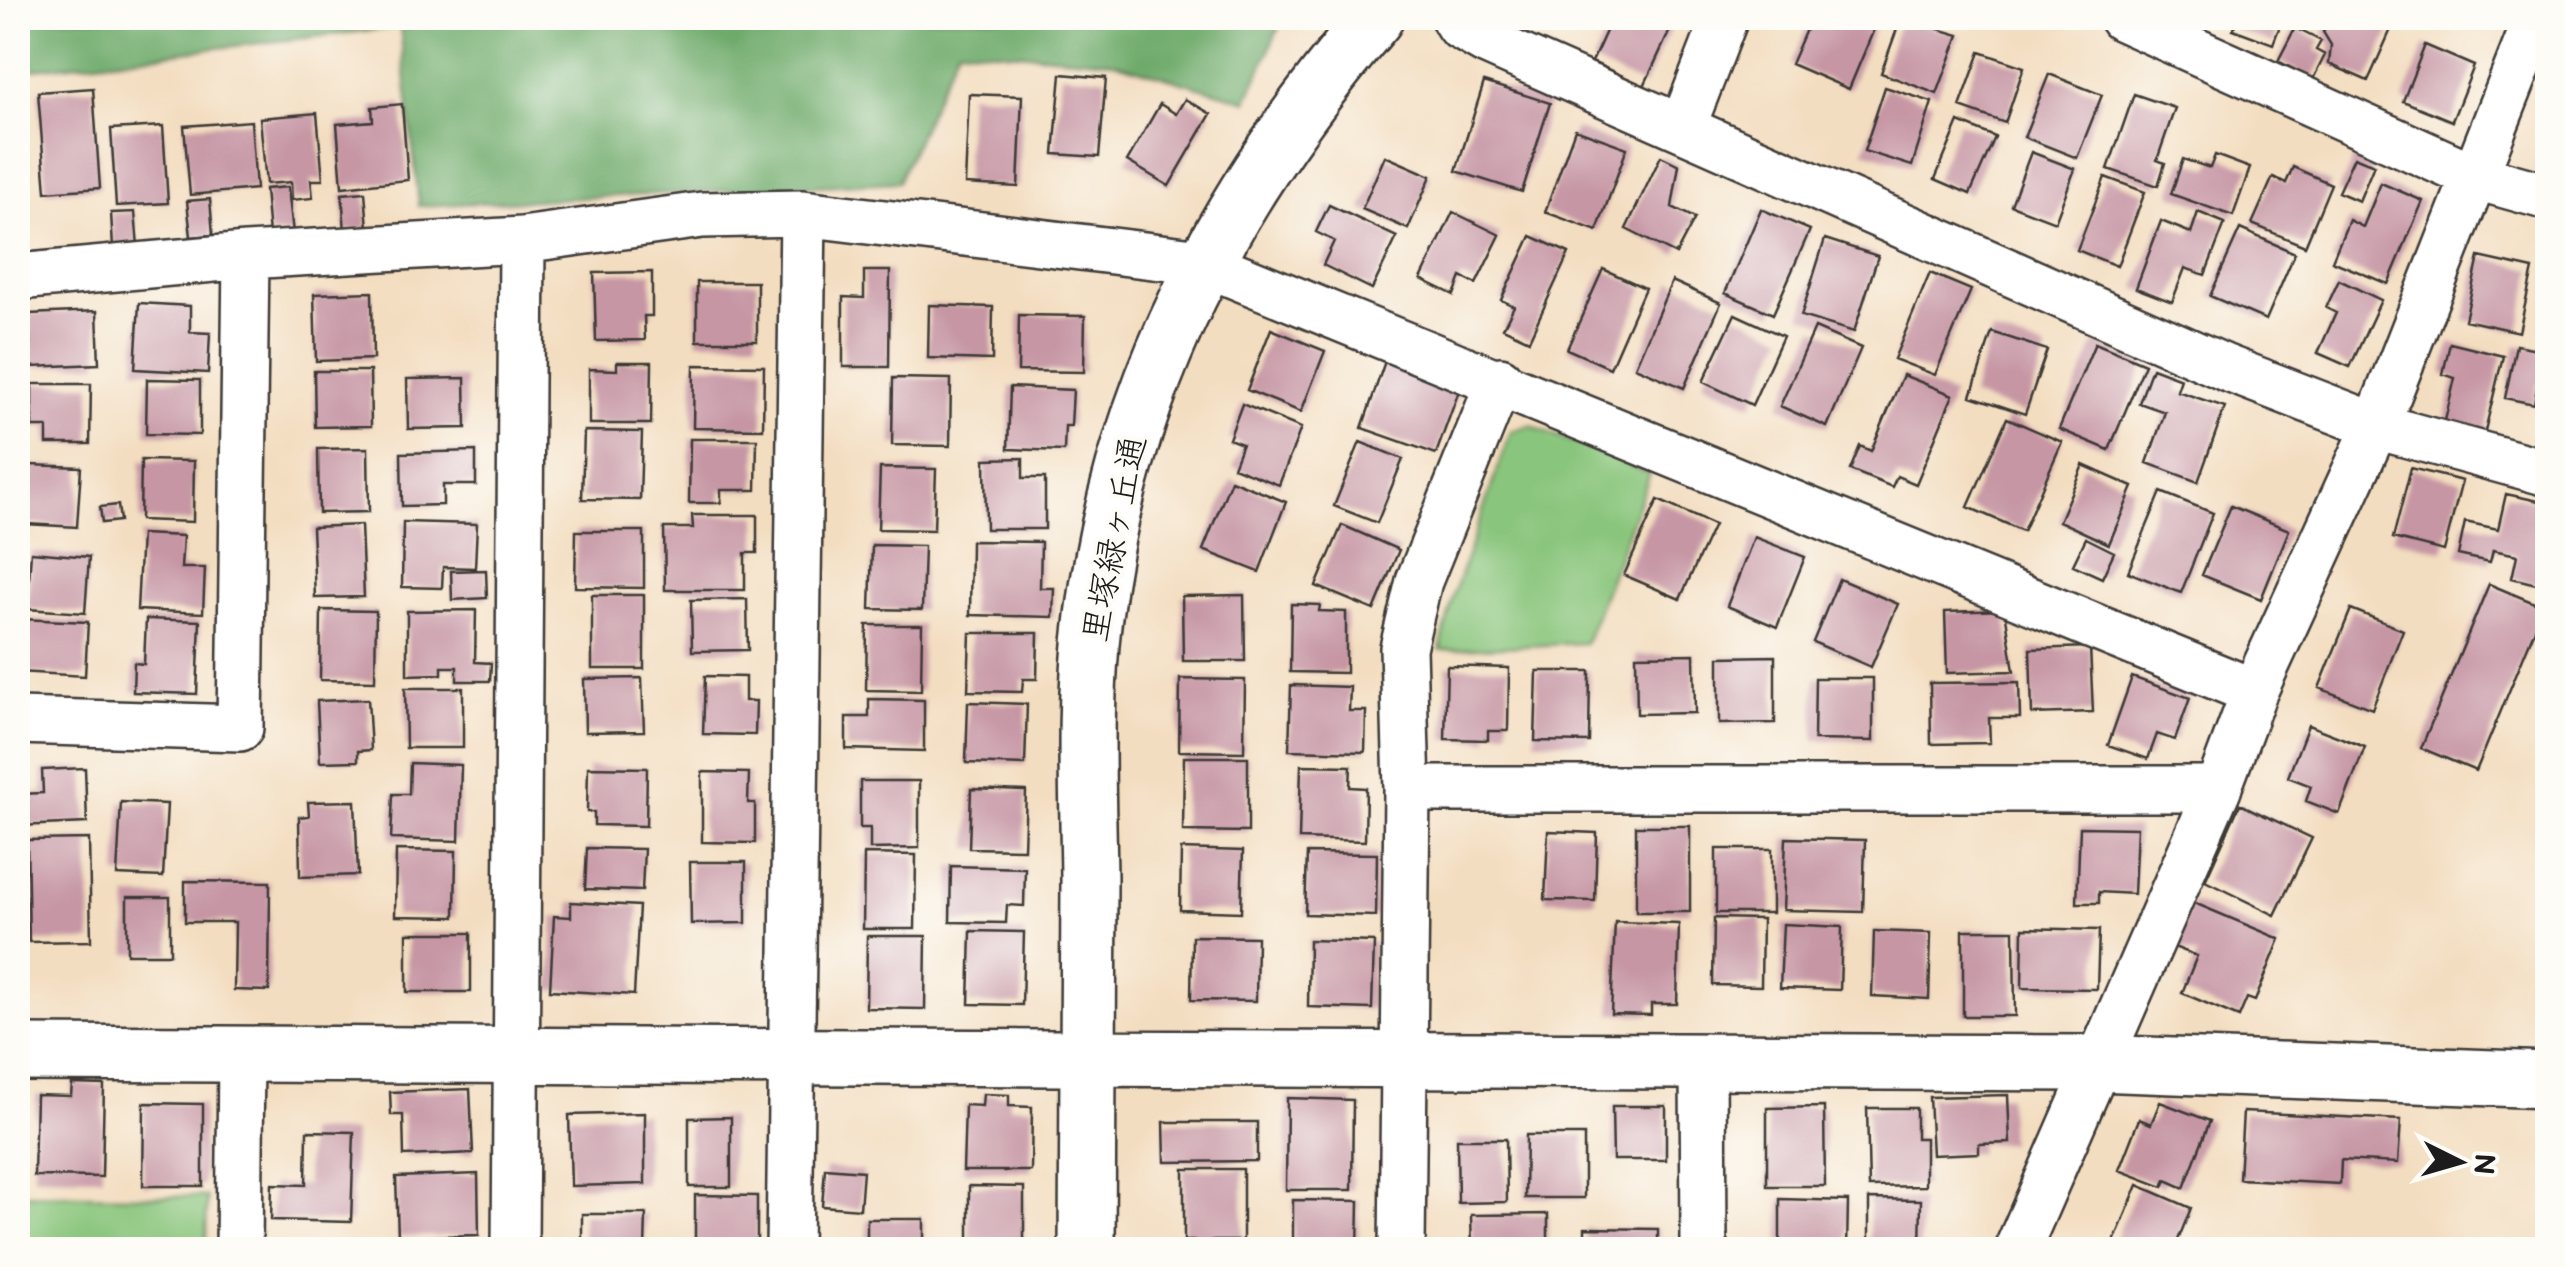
<svg xmlns="http://www.w3.org/2000/svg" width="2565" height="1267" font-family="'Balsamiq Sans','Klee One',sans-serif">
  <rect width="100%" height="100%" fill="#fdfcf7"/>
  <filter id="ink" filterUnits="userSpaceOnUse"><feTurbulence type="fractalNoise" baseFrequency=".01" numOctaves="2"/><feDisplacementMap in="SourceGraphic" scale="20" xChannelSelector="R" yChannelSelector="G"/><feConvolveMatrix kernelMatrix="1 2 1 2 8 2 1 2 1" color-interpolation-filters="sRGB"/></filter>
  <filter id="wash" filterUnits="userSpaceOnUse"><feTurbulence type="fractalNoise" baseFrequency=".0048" numOctaves="4" result="noise"/><feDisplacementMap in="SourceGraphic" scale="40" xChannelSelector="R" yChannelSelector="G"/><feGaussianBlur stdDeviation="2.25" result="paint"/><feColorMatrix in="noise" values="0 0 0 0 0 0 0 0 0 0 0 0 0 0 0 0 0 1.4 0 .05"/><feComposite in="paint" operator="in"/></filter>
  <g filter="url(#wash)">
    <rect width="100%" height="100%" fill="#f3ddc0"/>
    <path fill="#89c57b" stroke="#52704c" stroke-width="2.5" d="M1530 425 1650 474 1585 643 1440 650 1454 593 1511 431Z
      M18 1194 207 1197 206 1249H18Z"/>
    <path fill="#6eaa6b" stroke="#456344" stroke-width="2.5" d="M18 18H1283L1247 101 1110 61 958 48 898 182 419 206 400 27 18 71Z"/>
    <g id="blocks">
      <path fill="#c696a4" d="M1612 18H1649L1671 28 1644 86 1592 62Z
        M1811 18H1866L1877 22 1849 89 1791 64Z
        M1901 18 1959 35 1937 94 1881 73Z
        M2238 18H2283L2273 44 2233 29Z
        M2329 18H2396L2368 81 2329 64 2331 45 2323 32Z
        M2295 28 2321 41 2316 50 2325 55 2313 79 2278 61Z
        M2425 45 2474 66 2452 121 2403 101Z
        M1980 52 2024 67 2005 123 1960 107Z
        M1061 74 1106 78 1099 157 1054 154Z
        M2049 74 2102 95 2077 158 2024 137Z
        M1484 82 1550 103 1522 192 1456 171Z
        M1885 87 1932 102 1912 166 1864 151Z
        M93 88 100 188 46 192 38 92Z
        M969 94 1022 96 1018 187 965 184Z
        M2134 94 2175 108 2157 160 2165 163 2158 186 2108 169Z
        M1185 99 1211 114 1169 186 1127 161 1160 104 1176 114Z
        M402 104 408 180 342 187 337 124 373 121 372 107Z
        M317 113 323 180H311L313 198 292 200 291 182 266 184 260 118Z
        M251 121 256 189 190 195 184 126Z
        M1959 122 1995 137 1970 194 1935 179Z
        M163 126 168 203 116 206 111 129Z
        M1575 129 1627 148 1597 231 1545 212Z
        M18 134H21L27 202H18Z
        M2031 152 2075 169 2055 222 2011 205Z
        M2215 155 2250 168 2233 216 2171 194 2183 159 2210 168Z
        M1385 156 1431 176 1408 229 1362 209Z
        M1661 156 1679 165 1672 207 1695 218 1676 254 1626 229Z
        M2354 157 2374 165 2359 201 2338 192Z
        M2293 167 2331 184 2305 246 2252 224 2273 177 2286 183Z
        M2105 177 2145 192 2117 266 2077 250Z
        M2381 183 2423 201 2388 284 2332 261 2349 220 2363 227Z
        M288 187 293 233 269 235 265 189Z
        M365 192 368 228 345 231 342 194Z
        M210 199 213 235 191 237 187 201Z
        M1329 205 1397 237 1372 289 1323 265 1334 241 1316 232Z
        M1761 209 1810 230 1773 314 1725 293Z
        M135 212 138 246 113 248 111 213Z
        M1453 212 1500 235 1476 284 1461 277 1454 295 1421 279Z
        M2198 212 2225 223 2205 275 2185 268 2172 302 2136 288 2161 221 2191 233Z
        M2240 229 2295 253 2266 320 2210 296Z
        M1531 236 1569 253 1529 340 1503 328 1514 306 1501 300Z
        M1825 239 1878 256 1854 332 1801 316Z
        M2479 257 2533 269 2519 332 2465 320Z
        M1603 269 1645 288 1610 368 1567 349Z
        M864 271H890L889 367H843V297L864 298Z
        M652 272V316H644L645 340 596 341 594 273Z
        M1930 273 1971 290 1935 375 1894 359Z
        M2339 280 2381 300 2350 367 2318 353 2336 313 2326 308Z
        M1672 281 1721 303 1684 388 1635 367Z
        M697 282H757V341H697Z
        M372 292 373 359 316 361 314 294Z
        M139 303 190 306V332L210 333 208 373 135 369Z
        M929 305 993 307 992 360 928 358Z
        M97 311 99 364 31 367 29 314Z
        M1735 314 1783 336 1752 405 1703 382Z
        M1019 315 1085 316 1084 372 1018 371Z
        M1815 328 1861 348 1827 427 1780 406Z
        M1271 329 1325 351 1301 412 1247 390Z
        M1992 332 2047 350 2025 414 1971 396Z
        M2095 343 2145 364 2109 450 2059 429Z
        M2450 343 2503 356 2484 435 2444 425 2455 378 2443 374Z
        M2516 345 2548 351V385L2538 383 2534 404 2505 398Z
        M1385 361 1460 388 1436 454 1362 428Z
        M617 362H652L651 424H589V369L617 370Z
        M694 365 764 366 763 429 693 428Z
        M2152 368 2181 379 2177 391 2225 407 2198 482 2147 463 2165 412 2139 403Z
        M314 371H370L371 426 315 427Z
        M1903 375 1953 395 1916 484 1897 476 1892 487 1850 470 1860 446 1871 451Z
        M465 378 466 428 408 429 407 379Z
        M893 378 951 379 950 446 892 445Z
        M147 379 200 380V435L146 434Z
        M32 384H91L90 444H47V427H32Z
        M1010 387 1073 390 1071 426H1065L1064 451 1008 449Z
        M1242 404 1301 428 1279 485 1233 467 1242 444 1229 439Z
        M2007 418 2062 442 2023 531 1968 507Z
        M584 431 642 432 640 500 582 499Z
        M690 439H757L756 490H721V503H689Z
        M1360 442 1403 459 1377 523 1334 506Z
        M368 448 369 512 319 513 318 449Z
        M476 451V485H443V505L402 506 401 453Z
        M1023 458V478H1045V529H986L985 459Z
        M141 460 194 461 193 522 140 520Z
        M29 465 81 467 77 527 26 524Z
        M2083 465 2133 487 2109 544 2059 521Z
        M880 468 936 469 934 530 878 529Z
        M2411 468 2462 481 2444 551 2393 538Z
        M1231 480 1286 502 1259 572 1203 550Z
        M2161 492 2213 513 2181 593 2128 572Z
        M2506 494 2548 503 2544 586 2512 578 2517 555 2493 550 2490 562 2458 555 2465 522 2498 529Z
        M1658 500 1714 525 1680 599 1624 575Z
        M118 505 120 521 102 523 100 507Z
        M2231 506 2289 530 2261 599 2202 575Z
        M692 515H757V553H745V590H665L664 528H693Z
        M403 522 477 524 475 568 443 567 442 588 402 587Z
        M361 525 364 597 315 598 312 527Z
        M1342 525 1399 550 1374 610 1316 586Z
        M576 531H644V588L575 587Z
        M141 534 183 536 181 568H205L203 613 137 610Z
        M1754 537 1805 557 1777 627 1727 606Z
        M2086 538 2114 552 2102 578 2073 565Z
        M971 541 1041 542 1040 588H1054L1053 617 970 615Z
        M872 545 924 546 922 610 870 609Z
        M31 552 89 557 85 613 27 609Z
        M486 570 487 598 452 600 451 571Z
        M1839 579 1898 604 1871 667 1813 642Z
        M2489 584 2544 607 2476 771 2421 748Z
        M592 595H644V669H592Z
        M1244 595 1245 661H1183L1182 596Z
        M747 599 748 650 692 651 691 600Z
        M1291 604 1320 605 1319 611 1346 612V673L1290 672Z
        M2351 609 2403 630 2372 709 2319 688Z
        M321 610 376 611 375 681 320 680Z
        M476 610 475 662 491 663 490 681H457V667H442V674L407 675V611Z
        M2005 610 2014 671 1947 673 1945 612Z
        M19 619 88 622 85 676 18 672Z
        M146 619 200 621 197 694 133 692 134 663 144 664Z
        M867 625H922L921 691 866 690Z
        M970 633H1038L1037 679H1023L1022 692 968 691Z
        M2090 647 2093 712 2032 714 2030 649Z
        M1694 654 1695 713 1637 714 1636 655Z
        M1775 656V723L1719 724V657Z
        M1447 666 1509 668 1508 731H1488V740L1445 739Z
        M1537 671H1590L1589 742 1535 741Z
        M705 676 745 677V701H756L755 735 703 734Z
        M2132 677 2190 698 2175 740 2157 734 2148 759 2108 745Z
        M642 678 644 731 585 732 584 679Z
        M1815 678H1873V741L1814 740Z
        M1180 679 1245 680 1244 752 1179 751Z
        M2019 682 2020 718H1989L1990 743 1931 744 1930 683Z
        M1291 685 1350 687 1349 711H1366L1365 752 1289 750Z
        M405 688H463V748H406Z
        M368 699 371 750 358 751V761L320 762 317 701Z
        M869 699 924 700V751L846 749V717H869Z
        M968 702 1027 704 1025 765 966 763Z
        M2308 725 2365 747 2339 814 2306 801 2311 786 2288 777Z
        M1184 757H1248V832L1183 831Z
        M410 763 461 765 459 841 391 839 393 794H409Z
        M1301 765 1351 766 1350 787 1366 788 1365 841 1299 839Z
        M588 767 647 768 646 826 594 825V812H587Z
        M85 768 87 823 18 826V794L43 793 42 770Z
        M702 772 749 773 748 803H755V843L702 842Z
        M860 781H919V848L870 849V828H860Z
        M971 789 1026 791 1024 849 969 848Z
        M355 801 358 875 300 877 299 817 309 816 308 802Z
        M121 802 167 804 163 877 117 875Z
        M2240 804 2312 838 2275 915 2205 881Z
        M1636 826H1690V912H1636Z
        M2080 827 2137 828 2134 894 2099 892V903H2077Z
        M1548 831 1597 833 1595 901 1545 900Z
        M1786 838 1865 840 1863 912 1783 910Z
        M89 839 91 941 29 942 27 840Z
        M587 848 644 849 642 891 585 889Z
        M1181 849 1243 851 1241 912 1180 910Z
        M1716 849H1772V913H1716Z
        M396 850 456 851 455 917 395 916Z
        M1307 853 1377 854 1376 916 1305 914Z
        M864 854 916 855 915 929H863Z
        M690 862H746V923L691 924Z
        M951 866 1025 868 1024 906 1007 905 1006 923 950 922Z
        M185 881 270 882 269 991 234 990 235 922H185Z
        M127 897H170V954H127Z
        M571 902 639 906 634 995 550 990 554 916 571 917Z
        M2192 902 2280 939 2255 1001 2247 998 2239 1017 2182 993 2197 956 2174 947Z
        M1714 918 1762 919 1761 986 1713 985Z
        M1615 922 1679 924 1677 1004H1651V1015L1611 1014Z
        M1783 924 1842 927 1840 990 1780 988Z
        M2023 928 2099 930 2097 989 2022 988Z
        M1963 930H2014L2015 1016H1963Z
        M971 931 1024 932 1022 1005 969 1004Z
        M1874 931 1931 933 1929 999 1872 996Z
        M407 933H471V992H407Z
        M867 936H926L925 1009 866 1008Z
        M1192 936 1257 937 1256 1001 1191 1000Z
        M1309 940 1374 942 1372 1009 1308 1007Z
        M72 1084 104 1085 102 1177 34 1176 36 1095 71 1096Z
        M470 1089 473 1153 404 1156 403 1115H391L390 1092Z
        M983 1094 1009 1095V1106L1032 1107 1031 1171H963L965 1105 982 1106Z
        M2008 1095 2010 1143 1979 1144V1153L1932 1155 1929 1097Z
        M1287 1098 1353 1100 1352 1190H1286Z
        M2160 1102 2210 1121 2184 1188 2166 1180 2163 1187 2119 1170 2139 1119 2151 1124Z
        M144 1103 203 1104V1186H143Z
        M1612 1106H1666V1160H1613Z
        M1824 1107 1825 1186H1767V1108Z
        M1867 1108H1916V1138H1925V1186L1869 1187Z
        M2243 1112 2401 1120 2398 1163 2341 1160 2340 1184 2239 1179Z
        M645 1113V1184L571 1186 569 1115Z
        M731 1117V1187H689V1118Z
        M1164 1122H1257V1161L1165 1162Z
        M307 1131 354 1132 351 1222 271 1220 272 1184 306 1185Z
        M1526 1135H1584V1198H1525Z
        M1457 1139H1506L1507 1202 1458 1203Z
        M825 1168 863 1171 860 1209 822 1206Z
        M1184 1169H1243V1241H1184Z
        M478 1174 479 1235 398 1237 396 1177Z
        M2138 1185 2191 1208 2174 1250H2125L2113 1244Z
        M969 1186 1024 1187V1242H1035V1250H969Z
        M695 1195 757 1196V1250H695Z
        M1780 1199 1848 1201 1847 1250H1788V1242H1780Z
        M1869 1199 1921 1200 1920 1250H1869Z
        M1293 1200 1359 1201 1358 1250H1293Z
        M582 1214H646L645 1250H582Z
        M1548 1214V1250H1472L1471 1215Z
        M867 1219H924V1250H867Z
        M1585 1228 1658 1229V1250H1585Z"/>
    </g>
  </g>
  <g filter="url(#ink)">
    <use href="#blocks" fill-opacity="0" stroke="#3c3935" stroke-width="2.5"/>
    <g fill="none" stroke-linecap="round" stroke-linejoin="round">
      <defs>
        <path id="street" d="M1454 18 1459 26 1487 42 2226 368 2376 426 2548 473
          M2122 18 2473 176 2548 197
          M1683 126 1725 18
          M18 277 246 256 522 240 702 215 803 213 1202 262 2254 692
          M18 721 240 728 246 256
          M1407 789H2218
          M1703 1062 1704 1250
          M239 1250 241 1055
          M515 1250 522 240
          M789 1250 803 213
          M1402 1250 1407 789 1403 648 1419 581 1500 380
          M2017 1250 2218 789 2254 692 2376 426 2537 18"/>
        <path id="secondary" d="M2540 18 2548 20
          M18 1053 2095 1063 2548 1080
          M1087 1250C1088 1126 1089 1003 1089 880 1088 793 1083 703 1094 616 1123 384 1225 194 1375 18"/>
      </defs>
      <use href="#street" stroke="#3c3935" stroke-width="50"/>
      <use href="#secondary" stroke="#3c3935" stroke-width="60"/>
      <use href="#street" stroke="#fff" stroke-width="45"/>
      <use href="#secondary" stroke="#fff" stroke-width="55"/>
    </g>
  </g>
  <g text-anchor="middle" dominant-baseline="central" stroke-width="9" stroke-linejoin="round" paint-order="stroke">
    <g font-size="35" fill="#1c1c1c" stroke="#fdfcf7">
      <text transform="translate(1115 539) rotate(-79)">里塚緑ヶ丘通</text>
    </g>
  </g>
  <rect width="2565" height="1267" fill="none" stroke="#fdfcf7" stroke-width="60"/>
  <g transform="translate(2460 1162) rotate(95)" stroke="#fdfcf7" stroke-width="8" paint-order="stroke">
  <path d="M0-8L18 38L0 25L-18 38Z" fill="#1c1c1c"/>
  <text y="-15" font-size="28" font-weight="bold" text-anchor="middle" fill="#1c1c1c">N</text>
  </g>
</svg>
